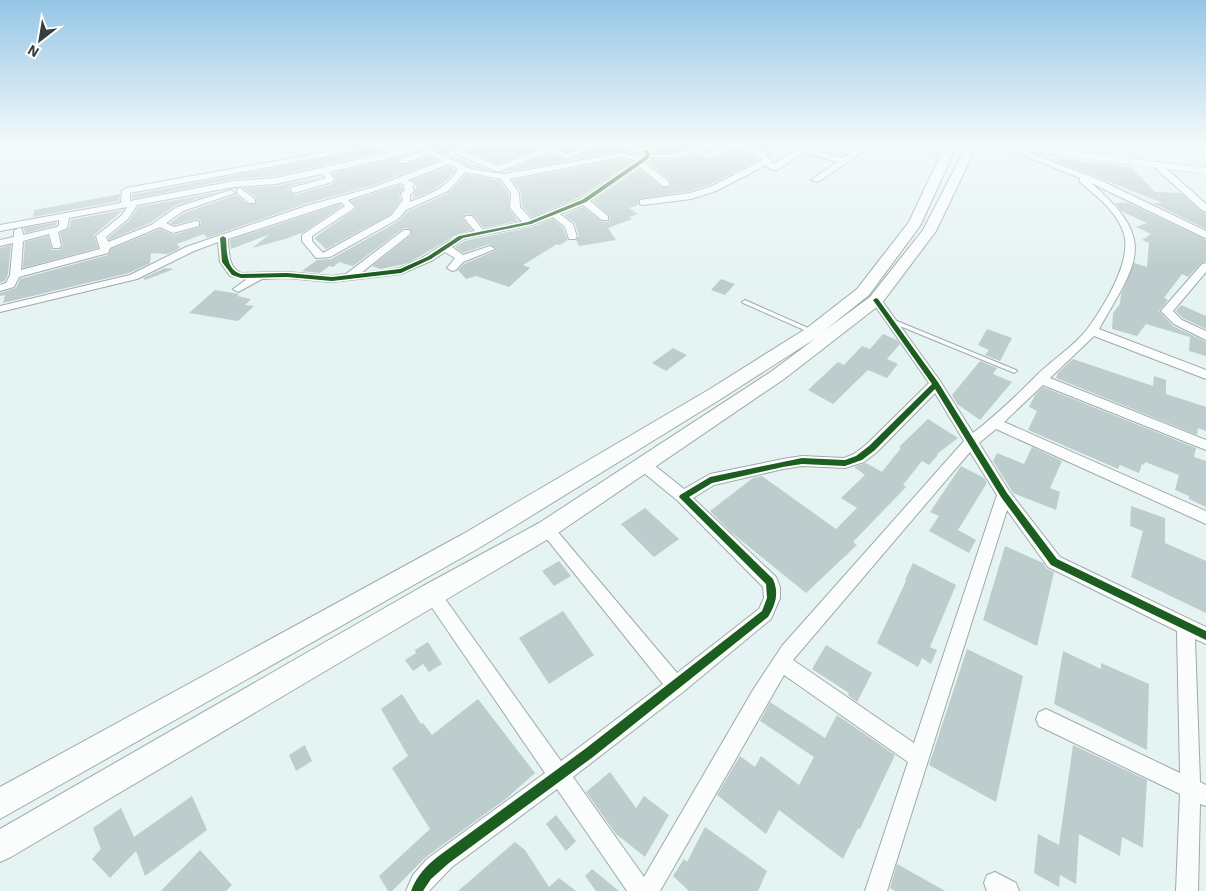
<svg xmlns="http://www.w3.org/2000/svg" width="1206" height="891" font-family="'IBM Plex Sans',sans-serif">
  <rect width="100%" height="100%" fill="#e6f3f3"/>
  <path fill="#bdcccc" d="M341 143H364L381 152 276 176 234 179 132 199V195L360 151 355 145 349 146Z
    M430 143H466L447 151 446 154 488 170 472 167 428 146Z
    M482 143H523L525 147 535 150 498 164 468 151Z
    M540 143H588L568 152Z
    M591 143H610L612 147 639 154 622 151 569 160 598 147Z
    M668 143H704L674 152H654Z
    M738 143H776V144L765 150Z
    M737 150 751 154 759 160 709 185 690 191 639 199 638 205 629 208 638 214 629 217 632 219 608 228 616 240 579 246 576 240 579 236 575 223 564 215 583 207 601 221 608 222 610 220 609 215 593 201 639 168 662 187H670V181L648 163 651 160H675L692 155 712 160Z
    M548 154 568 161 503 172Z
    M429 156 438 161 370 186 308 203 207 238 204 234 177 244 180 248 168 254 151 253 150 263 129 273 3 303 5 295 0 296V293L16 288 20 279 108 255 111 249 160 229 173 235 200 227 201 221 197 219 174 225 170 223 184 213 236 195 248 204H256V197L243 188 276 186 322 177 290 186 288 190 295 195 333 184 336 179 332 173 398 158 399 164 406 165Z
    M1057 158 1131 167 1155 192 1181 193 1202 212 1206 214V229L1153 203H1163L1056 161Z
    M622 159 633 162 580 197 532 217 522 206 521 192 512 180Z
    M449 166 455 170 448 179 430 192 412 199 417 184 412 180Z
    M466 174 500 181 509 194V209L518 221 484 228 473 215 466 214 463 219 472 230 454 236 409 263 380 269 372 266 411 235V229L404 228 353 266 339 262 333 267 329 266 320 273 302 271 317 260 331 259 399 221 407 212 449 193Z
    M400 185 403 190 399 195 401 200 391 214 326 249 314 238 354 210 357 207 351 201Z
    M220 192 176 205 150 223 109 240 108 238 130 220 138 207Z
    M120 194 119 201 33 217 34 210Z
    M1115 203H1128L1206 240V261L1201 263 1188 277 1182 274 1164 298 1168 300 1159 311 1173 326 1206 342V356L1189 351 1190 337 1146 324 1137 336 1112 329 1113 313 1120 304 1121 294 1134 263 1147 267 1149 243 1142 240 1151 234 1136 227 1147 223 1121 211Z
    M340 204 342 206 304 232 285 239 252 248 270 234 231 249 230 240Z
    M123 210 94 235 98 248 23 268 25 242 48 236 52 250H59L63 246 60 233 69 228 71 220Z
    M553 219 563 228 568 240 560 245 557 244 523 265 530 268 509 287 476 276 466 279 458 270 464 264 497 250 489 244 463 253 455 247 465 241 532 227Z
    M57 222 56 225 25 233 24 228Z
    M11 245 8 274 5 281 0 283V248Z
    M165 268 174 269 145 280 143 278Z
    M721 279 735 284 725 295 711 290Z
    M215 290 239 294 237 296 251 299 245 305 254 306 238 321 189 313Z
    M1181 305 1206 316V329L1183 318 1176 311Z
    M987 329 1012 338 1000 361 985 355 989 350 978 345Z
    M883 334 897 340 900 344 887 359 898 364 887 378 868 370 833 404 808 390 838 362 844 365 862 346 870 349Z
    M673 348 687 355 666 371 652 363Z
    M1073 359 1153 386 1154 376 1166 380V394L1206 407V431L1198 428 1197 435 1056 378 1058 373Z
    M980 361 997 368 993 374 1012 382 980 420 957 404 952 395Z
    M1043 387 1196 448 1194 457 1206 461V507L1189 499V496L1175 490 1179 475 1145 462 1144 465 1142 464 1139 473 1120 465 1118 469 1028 430 1037 411 1029 407 1035 395Z
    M928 419 958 438 937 454 938 455 929 465 922 461 903 485 906 487 853 542 857 545 806 593 732 533 710 511 753 478 762 476 836 529 857 508 841 498 865 475 854 467 866 463 882 472 901 448 899 447Z
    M1032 447 1062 461 1050 488 1060 492 1056 510 1013 493 993 461 997 453 1024 464Z
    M961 466 984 478 987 483 958 530 976 540 969 553 929 531 939 516 930 512Z
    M1131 506 1165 518V543L1206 561V613L1131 577 1143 531 1130 526Z
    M645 508 679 539 654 557 621 524Z
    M1005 546 1043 563 1047 569 1054 572 1037 646 983 620Z
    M559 561 571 576 554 586 542 571Z
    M913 563 956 585 930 647 937 650 931 664 922 658 918 667 877 643 906 581 905 580Z
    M563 611 594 655 549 684 519 638Z
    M428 642 442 664 429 672 423 664 413 671 405 660 416 653 415 650Z
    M826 645 872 673 857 702 848 695 849 693 812 669Z
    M967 649 1023 676 996 802 929 765Z
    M1063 651 1101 669V663L1149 684 1147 750 1054 704Z
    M402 694 421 724 423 723 432 735 478 699 535 773 507 798 426 857 392 891H388L379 876 430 829 392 768 408 756 381 709Z
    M770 702 825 738 837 715 895 755 860 829 858 828 843 859 779 810 766 834 717 795 740 756 755 767 761 756 799 785 814 757 760 721Z
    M305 745 312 761 296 771 289 755Z
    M1073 745 1147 780 1143 848 1122 837 1120 856 1079 834 1076 884 1060 875 1059 887 1034 873 1038 834 1059 845Z
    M610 772 636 808 644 796 669 815 645 857 616 834 586 792Z
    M192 796 207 830 145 876 136 851 110 878 92 859 101 849 93 828 121 808 134 837Z
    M556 815 576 841 566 851 546 824Z
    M705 827 767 871 758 891H689L673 876 684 859 687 862Z
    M515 842 525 850 549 887 559 878 576 891H458Z
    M200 850 232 885 226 891H161Z
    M897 864 945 891H895L890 888Z
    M592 869 619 891H596L585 876Z"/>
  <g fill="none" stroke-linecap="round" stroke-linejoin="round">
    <defs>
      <path id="service" d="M745 300 815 331 816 332 813 334 811 333 743 303 742 302Z
        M892 319 1016 370 1017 371 1014 373 1012 372 890 322V320Z"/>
      <path id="minor" d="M366 143H376L394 150 417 143H428L424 146 471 169 504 174 622 153 642 157 644 154 613 145 612 143H623L644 148 657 143H666L650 152 652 154H674L709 143H732L763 151 774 164 796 150 779 145 778 143H789L843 158 850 154 817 143H828L855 150 867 143H876L818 182 811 180 837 162 804 152 777 170H771L766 165 716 191 691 199 643 205 640 204V200L690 193 710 187 763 160 752 152 737 148 711 158 692 153 675 158H650L645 163 669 182V186H663L639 166 590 201 608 216V220H602L583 205 560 214 573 224 577 237 575 239H569L565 227 553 217 532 225 464 239 452 247 463 255 490 246 495 249 463 262 456 270 452 271 447 268 455 258 445 252 433 260 401 274 332 282 287 278 262 279 238 292 233 289 247 279 230 276 220 262 218 242 194 251 137 279 0 312V306L130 275 186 247 309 205 371 188 442 161 429 154 406 163H400V159L423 151 417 148 399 156 329 172 334 178 332 182 294 193 290 190 291 188 326 178 322 174 276 184 234 187 137 205 128 219 106 237 108 242 151 225 177 207 231 190 235 193 183 211 166 223 174 227 196 221 199 222V226L173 233 160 227 110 248 108 253 19 277 14 287 0 291V285L6 283 10 275 13 243 0 246V240L14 237V231L19 228 22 229 23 235 57 227 59 225V220L0 231V225L121 203 122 191 126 188 354 147 358 149 354 151 130 193V201L234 181 276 178 387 153ZM718 145 727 147 711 153 701 150ZM622 157 637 161 581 199 531 219 520 207 519 193 509 179ZM449 164 458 169C448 187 429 195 410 202V195L414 191 412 187 415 184 408 180ZM465 172 501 179 511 193 510 208 522 222 483 230 472 216H466L464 218 475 231C445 237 428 260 399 268 387 271 373 271 361 273L410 234V230H404L346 274 332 276 287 272 241 273C228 268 229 251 228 239L341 202 345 206 302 235V241L316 258 330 257 398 219 406 210 448 191ZM400 183 405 185 403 187 405 190 401 194 403 200 392 215 323 253 312 241V236L353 209 355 207 348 200ZM127 207 122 215 96 236 100 249 21 270 23 241 49 234 53 248H59L61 246 58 232 67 228 69 218Z
        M470 143H480L463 151 498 166 540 150 526 145 525 143H535L568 154 589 144 596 146 568 159 548 152 498 172 456 154 452 155 448 153Z
        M903 143H914L952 154 948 156Z
        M999 143H1005L1102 181 1206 231V238L1203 237 1091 183C1159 241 1137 262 1099 329L1206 370V379L1094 336 1050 378 1206 440V450L1043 385 1004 422 1206 511V524L996 429 979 443 1009 491 1060 557 1206 627V644L1195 639 1200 782 1206 785V806L1200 804 1198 891H1176L1180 794 1039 726 1036 719 1039 712 1046 709 1180 773 1177 631 1048 567 1007 510 887 891H865L908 762 784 675 660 891H627L557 789 452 867 429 891H406L413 875 427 859 545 773 426 599 424 594 426 589 432 587 438 589 561 761 663 684 542 533 539 529 542 525 547 523 552 525 677 673 759 609 764 598 763 587 678 501 639 469 637 465 639 461 644 460 649 461 684 489 710 474 783 459 802 456 844 458 854 454 867 444 929 383 871 300 872 298H880L940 381 973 433C995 416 1016 396 1035 377 1050 361 1075 346 1088 328 1104 306 1132 261 1124 234 1117 211 1097 197 1080 182V178L999 146ZM935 393 964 441 782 646 753 690 644 877 573 777 683 692 771 619 780 598V587L776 577 693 498 714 485 783 469 802 466 845 468 864 462 877 452ZM970 452 997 495 914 743 793 660Z
        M1064 143H1072L1070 154 1063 152Z
        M1153 162H1159L1206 204V212L1203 211 1153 166Z
        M240 188 255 199V203H249L237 193V189Z
        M1206 263V272L1173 311 1182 320 1206 331V340L1174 324 1161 311 1202 264Z
        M995 872 1016 883 1019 891H987L984 883 987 875Z"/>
      <path id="tertiary" d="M980 143H1005L1206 168V174L985 146Z"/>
      <path id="secondary" d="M946 143H958L920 226 869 295 824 331 870 297 923 230 968 143H978L936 231 882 303 784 379 555 535 11 857 0 862V829L423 586 539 523 772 371 816 338 724 397 479 548 0 819V787L463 534 710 389 807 328 857 289 909 222Z"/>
    </defs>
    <use href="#service" stroke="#9faaaa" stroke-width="2"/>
    <use href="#minor" stroke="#9faaaa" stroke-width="2"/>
    <use href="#tertiary" stroke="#9faaaa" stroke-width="1"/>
    <use href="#secondary" stroke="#9faaaa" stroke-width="2"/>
    <use href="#service" fill="#fbfdfd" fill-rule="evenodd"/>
    <use href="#minor" fill="#fbfdfd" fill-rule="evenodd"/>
    <use href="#tertiary" fill="#fbfdfd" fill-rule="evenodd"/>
    <use href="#secondary" fill="#fbfdfd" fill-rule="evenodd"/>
    <defs>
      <path id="cycleway" d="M643 150H647L650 154 648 159 586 202 531 224 463 238 431 259 401 273 332 281 287 277 241 278 232 275 222 262 220 238 223 236 226 238C227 251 226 270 241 274L287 273 332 277 400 269 427 257 459 236 528 222 582 200 644 157 646 154 643 151Z
        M876 298 878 299 938 382 1007 493 1057 559 1206 631V640L1051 565 1001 497 935 389 875 450 862 460 845 466 802 464 783 467 712 483 689 497 773 579C779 593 776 604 768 617L593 757 449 863 431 879 423 891H411C417 875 427 865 440 855L585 749 762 611 767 598 766 584 679 497 680 495 710 477 802 458 845 460 856 456 869 446 932 384 873 300Z"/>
    </defs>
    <use href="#cycleway" stroke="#fff" stroke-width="3"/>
    <use href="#cycleway" fill="#1b5e20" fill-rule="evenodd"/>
  </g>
  <linearGradient id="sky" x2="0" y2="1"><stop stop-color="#95c6e6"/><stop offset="0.54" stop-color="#f4fafa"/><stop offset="1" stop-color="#f4fafa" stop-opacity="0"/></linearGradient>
  <rect width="1206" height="267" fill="url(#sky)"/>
  <g transform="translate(40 40) rotate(211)" stroke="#ffffff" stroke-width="4" paint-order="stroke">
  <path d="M0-4L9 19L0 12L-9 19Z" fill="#343e3e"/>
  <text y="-8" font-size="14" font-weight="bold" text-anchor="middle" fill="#343e3e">N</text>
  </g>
</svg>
